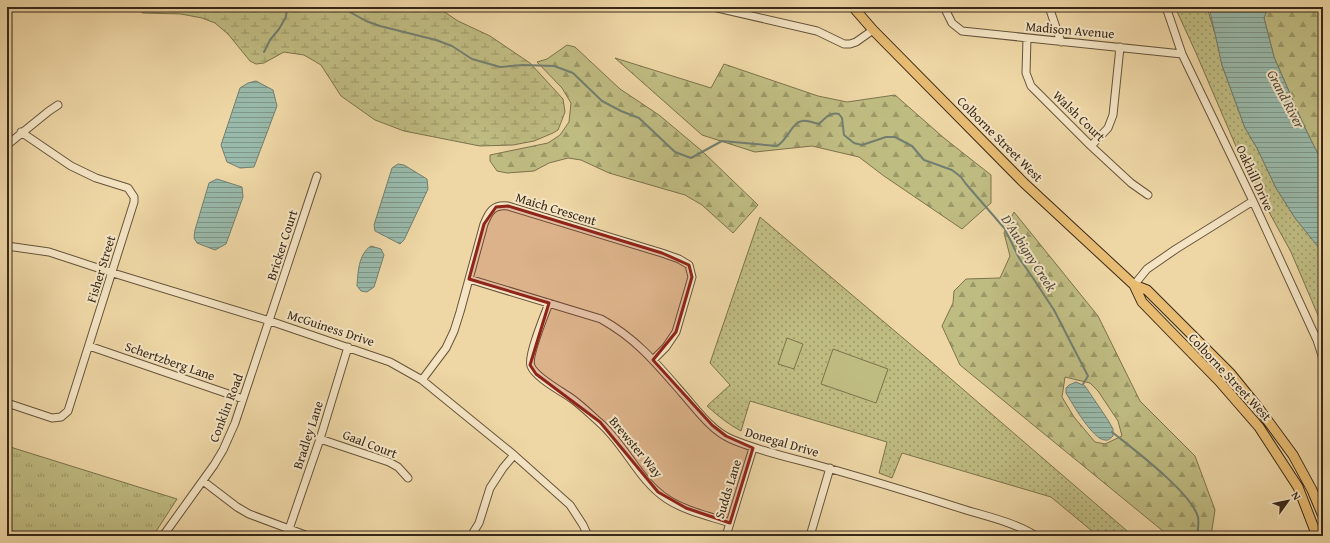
<svg xmlns="http://www.w3.org/2000/svg" width="1330" height="543" font-family="'Gentium Book Plus',serif">
  <defs>
    <pattern id="grass-tufts" width="24" height="20" patternUnits="userSpaceOnUse"><rect width="24" height="20" fill="#bfbc82"/><path d="M3 7l-1-3M5 7V3M7 7l1-3M15 17l-1-3M17 17v-4M19 17l1-3" fill="none" stroke="#9c9969"/></pattern>
    <pattern id="forest-firs" width="22" height="20" patternUnits="userSpaceOnUse"><rect width="22" height="20" fill="#bfbc82"/><path d="M5 1l3.5 6h-7zM16 11l3.5 6h-7z" fill="#9c9969"/></pattern>
    <pattern id="wetland-marsh" width="20" height="14" patternUnits="userSpaceOnUse"><rect width="20" height="14" fill="#bfbc82"/><path d="M1 5h8M5 5V1M11 12h8M15 12V8" fill="none" stroke="#9c9969"/></pattern>
    <pattern id="park-dots" width="8" height="8" patternUnits="userSpaceOnUse"><rect width="8" height="8" fill="#bfbc82"/><path d="M2 2h.1M6 6h.1" fill="none" stroke="#9c9969" stroke-width="1.8" stroke-linecap="round"/></pattern>
    <pattern id="water-rules" width="6" height="5" patternUnits="userSpaceOnUse"><rect width="6" height="5" fill="#99b9aa"/><path d="M0 2.5h6" fill="none" stroke="#7e9689"/></pattern>
  </defs>
  <rect width="100%" height="100%" fill="#eed6a5"/>
  <filter id="stains"><feTurbulence type="fractalNoise" baseFrequency=".005" numOctaves="4"/><feColorMatrix values="0 0 0 0 .2 0 0 0 0 .09 0 0 0 0 .02 0 0 0 .5 -.17"/></filter>
  <radialGradient id="worn" r=".72"><stop offset=".6" stop-color="#630" stop-opacity="0"/><stop offset="1" stop-color="#630" stop-opacity=".3"/></radialGradient>
  <path fill="url(#grass-tufts)" stroke="#7c724d" d="M7 446 177 499 153 536H7Z"/>
  <path fill="url(#forest-firs)" stroke="#7c724d" fill-rule="evenodd" d="M1268 7H1323V164L1304 126 1274 57 1264 18Z
    M567 45 575 47 620 89 659 115 702 151 758 205 733 233 702 205 685 195 609 173 581 160 568 158 549 163 534 171 507 173 497 171 490 161V155L548 143 560 135 569 122 571 103 562 88 537 62 547 59Z
    M615 58 711 88 724 64 818 96 847 102 895 95 944 138 991 175V203L962 229 884 176 859 157 812 146 755 152 702 135Z
    M1014 212 1098 316 1140 401 1195 456 1215 510 1211 536H1169L960 365 942 326 953 303 954 291 966 279 1000 278 1010 256 1004 233ZM1065 377 1090 383 1098 391 1118 421 1122 436 1105 444 1095 442 1074 417 1062 397Z"/>
  <path fill="url(#wetland-marsh)" stroke="#7c724d" d="M133 7H437L458 21 490 36 530 63 563 99 565 112 558 130 553 133 534 141 513 145 480 146 404 131 375 120 341 96 321 65 304 55 284 52 264 63 256 64 250 61 228 34 215 23 202 18 181 14 143 13Z"/>
  <path fill="url(#park-dots)" stroke="#7c724d" d="M1175 7H1207L1216 37 1222 65 1245 128 1257 148 1276 188 1295 218 1323 252V327L1291 252 1247 172 1196 53Z
    M760 217 929 360 1133 536H1098L1051 497 902 453 892 478 879 473 887 442 750 401 741 431C728 424 718 416 707 406L730 385 710 363Z"/>
  <path fill="#bfbc82" stroke="#7c724d" d="M787 338 803 344 794 369 778 364Z
    M833 349 888 369 876 403 821 384Z"/>
  <path fill="url(#water-rules)" stroke="#727f70" d="M1209 7H1268L1264 18 1274 57 1304 126 1323 164V253L1295 218 1276 188 1257 148 1245 128 1222 65Z
    M256 81 273 90 277 106 254 167 240 168 227 162 221 145 240 88 248 83Z
    M398 164 404 165 427 179 428 189 404 240 400 244 375 231 374 225 392 168Z
    M217 179 242 187 243 197 226 244 215 250 197 243 194 238 195 230 209 183Z
    M371 246 381 249 384 255 374 287 367 292 361 291 357 286C358 274 358 254 371 246Z
    M1076 382 1085 386 1108 420 1113 429V436C1111 438 1108 441 1105 440 1093 440 1072 403 1066 393V388L1069 385Z"/>
  <g fill="none" stroke-linecap="round" stroke-linejoin="round">
    <path stroke="#727f70" stroke-width="2" d="M341 7 366 21 380 26 436 40 452 46 472 59 500 67 523 65 554 66 573 73 602 101 621 111 639 118 675 152 691 158 722 141 777 146C787 141 792 122 802 121 807 120 814 123 819 124 825 118 830 112 839 114L842 118 844 135 854 143 862 145 886 137H895L912 146 924 160 952 170 961 177 966 184 1005 229 1019 258 1031 275 1054 310 1088 376 1083 384
      M264 52 270 40 279 29 286 17 287 7
      M1112 432C1133 449 1191 492 1198 517 1199 523 1198 530 1197 536"/>
    <defs>
      <path id="minor" d="M713 7 817 31 844 44H850L856 42 873 30
        M944 7 952 23 962 31 1182 54
        M1049 7 1061 42
        M1166 7 1182 54 1253 201 1317 340 1323 359
        M1027 38 1026 73 1031 86 1091 146 1131 183 1148 195
        M7 145 49 111 58 105
        M1091 146 1108 128 1113 115 1120 47
        M7 246 49 252 113 273 270 321 390 362 422 380 514 455 570 505 583 525 588 536
        M469 279 601 319C637 339 657 364 683 394 697 410 712 431 731 439 761 452 793 458 824 467 871 480 919 495 966 510 989 517 1016 523 1036 536
        M1134 285 1147 269 1176 249 1253 201
        M549 303C545 314 527 357 531 366 535 377 561 391 571 398 581 405 590 414 599 422 625 444 638 480 667 499 685 511 709 516 730 523
        M89 346 243 399
        M422 380 446 348 454 331 460 312 484 224C489 212 493 204 508 206L662 253 679 259 689 265 692 277 676 332 666 347 653 360
        M7 403 52 418 61 417 68 411 134 202V197L128 188 96 178 71 166 21 132
        M320 439 389 462 398 467 408 478
        M203 481 237 507 249 514 308 536
        M289 529 320 439 348 347
        M163 536 214 465 223 450 235 423 317 176
        M471 536 479 523 490 488 503 468 514 455
        M726 536 753 448
        M810 536 830 468"/>
      <path id="major" d="M853 7 873 30 1024 183 1134 285 1147 290 1231 374 1257 406 1293 455 1312 490 1323 516
        M1134 285 1142 302 1219 381 1259 427 1298 487 1317 536"/>
    </defs>
    <use href="#minor" stroke="#66543b" stroke-width="9"/>
    <use href="#major" stroke="#382818" stroke-width="11"/>
    <use href="#minor" stroke="#f4e4c4" stroke-width="7"/>
    <use href="#major" stroke="#e7bb72" stroke-width="9"/>
  </g>
  <path fill="#8f2418" fill-opacity="0.2" stroke="#8f2418" stroke-width="3" stroke-linejoin="round" d="M508 206 662 253 689 265 692 277 676 332 653 360 712 425 726 436 753 448 730 523 686 508 658 492 600 422 536 374 530 365 549 303 469 279 484 224 496 207Z"/>
  <g text-anchor="middle" dominant-baseline="central" stroke-width="4" stroke-linejoin="round" paint-order="stroke">
    <g font-size="13" fill="#382818" stroke="#f4e4c4">
      <text transform="translate(1070 30) rotate(5)">Madison Avenue</text>
      <text transform="translate(1079 116) rotate(44)">Walsh Court</text>
      <text transform="translate(1000 139) rotate(45)">Colborne Street West</text>
      <text transform="translate(1255 178) rotate(65)">Oakhill Drive</text>
      <text transform="translate(556 209) rotate(17)">Maich Crescent</text>
      <text transform="translate(282 245) rotate(-72)">Bricker Court</text>
      <text transform="translate(101 269) rotate(-73)">Fisher Street</text>
      <text transform="translate(331 328) rotate(18)">McGuiness Drive</text>
      <text transform="translate(170 361) rotate(19)">Schertzberg Lane</text>
      <text transform="translate(1230 377) rotate(47)">Colborne Street West</text>
      <text transform="translate(226 408) rotate(-69)">Conklin Road</text>
      <text transform="translate(308 435) rotate(-72)">Bradley Lane</text>
      <text transform="translate(782 442) rotate(16)">Donegal Drive</text>
      <text transform="translate(370 444) rotate(21)">Gaal Court</text>
      <text transform="translate(636 447) rotate(50)">Brewster Way</text>
      <text transform="translate(728 489) rotate(-73)">Sudds Lane</text>
    </g>
    <g font-size="14" font-style="italic" fill="#504c3c" stroke="#f4e4c4">
      <text transform="translate(1286 99) rotate(62)">Grand River</text>
      <text transform="translate(1029 253) rotate(57)">D'Aubigny Creek</text>
    </g>
  </g>
  <rect width="1330" height="543" fill="none" stroke="#eed6a5" stroke-width="24"/>
  <rect x="8" y="8" width="1314" height="527" fill="none" stroke="#382818" stroke-width="2"/>
  <rect x="12" y="12" width="1306" height="519" fill="none" stroke="#382818"/>
  <g transform="translate(1288 501) rotate(57)" stroke="#f4e4c4" stroke-width="3" paint-order="stroke">
  <path d="M0-3L7 15L0 10L-7 15Z" fill="#382818"/>
  <text y="-6" font-size="11" font-weight="bold" text-anchor="middle" fill="#382818">N</text>
  </g>
  <rect width="100%" height="100%" filter="url(#stains)"/>
  <rect width="100%" height="100%" fill="url(#worn)"/>
</svg>
